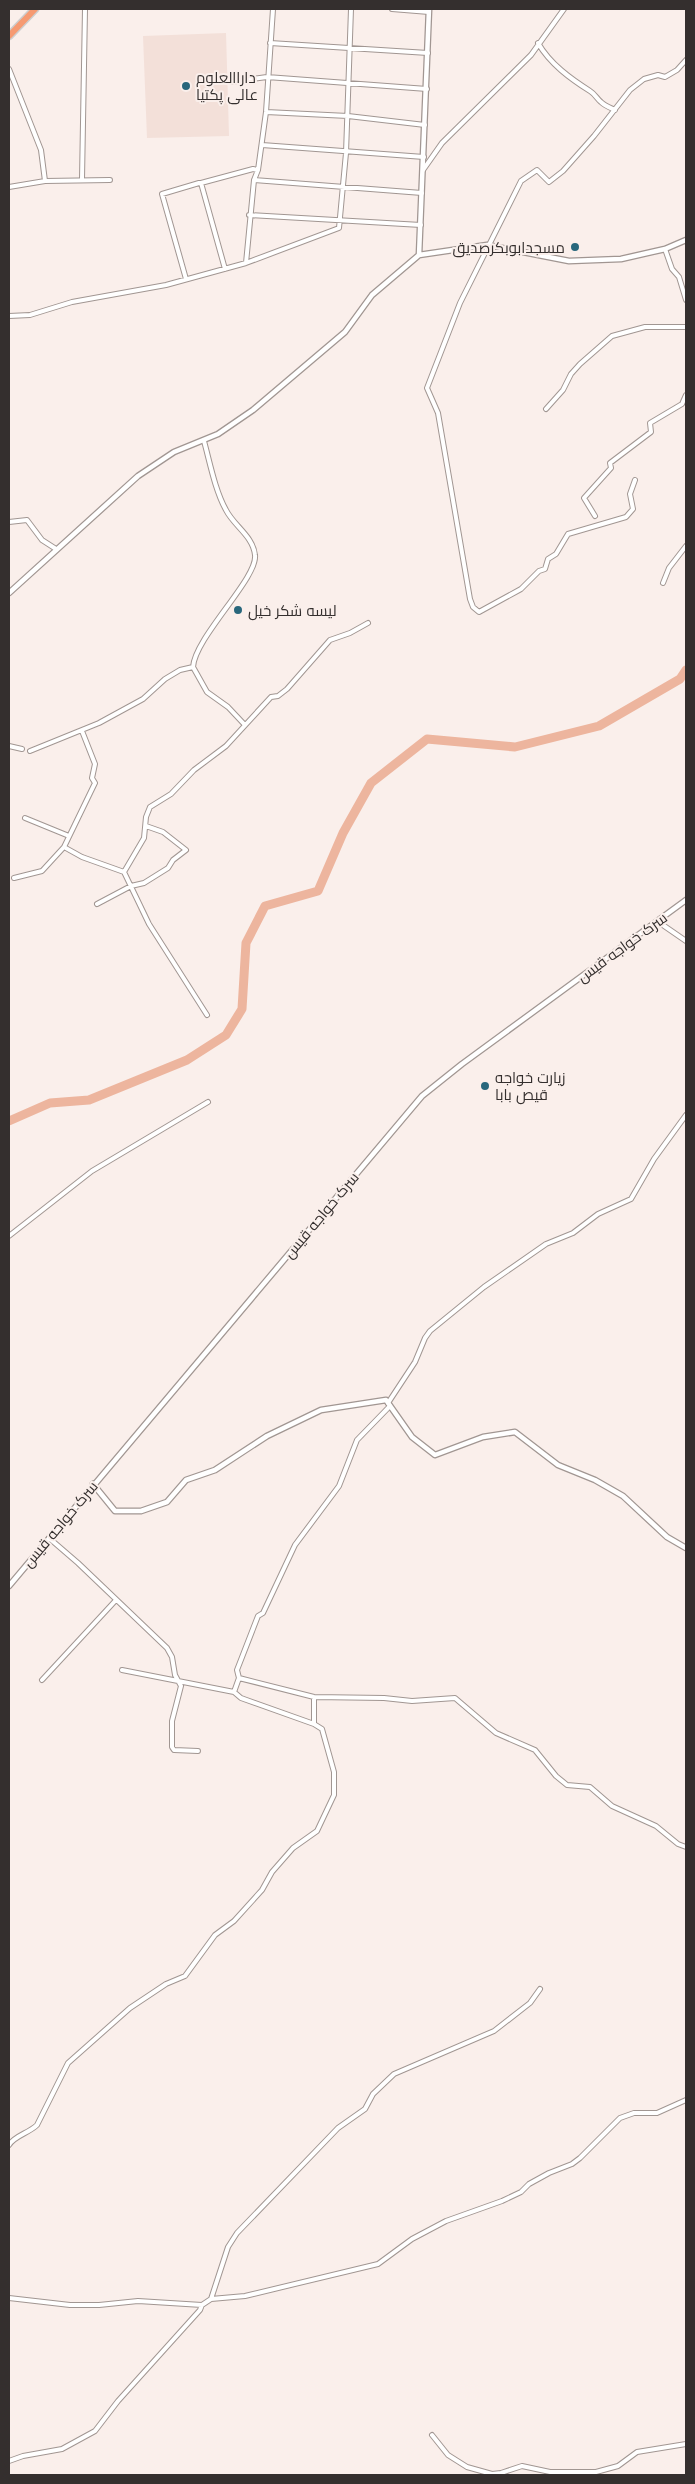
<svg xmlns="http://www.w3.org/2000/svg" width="695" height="2484" font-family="Inter,Cairo,sans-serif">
  <rect width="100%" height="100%" fill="#faefeb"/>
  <path fill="#f3e0d9" d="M226 33 229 136 147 138 143 36Z"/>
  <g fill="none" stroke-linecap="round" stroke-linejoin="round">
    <path stroke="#edb59e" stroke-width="9" d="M9 1121 50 1103 89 1100 187 1060 226 1035 242 1009 246 943 265 906 318 891 343 833 371 783 427 739 515 747 599 726 680 679 686 670"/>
    <defs>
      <path id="minor" d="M392 9 429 12
        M270 43 428 53
        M538 43C550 64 571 79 590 91 595 94 597 99 601 102 605 106 611 108 615 110
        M9 69 41 150 45 181
        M231 82 267 77 427 89
        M266 112 348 116 425 125
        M262 145 424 157
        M423 170 442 143 531 55 564 9
        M82 179 85 9
        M254 180 422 193
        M201 183 253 169 258 170
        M9 187 45 181 110 180
        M249 215 421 225
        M665 249 672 269 679 277 686 300
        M246 263 254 180 258 170 266 112 273 9
        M186 279 162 194 199 183H201L225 269
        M9 316 30 315 72 302 166 285 246 263 339 228 346 153 351 9
        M546 409 563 390 571 374 580 364 612 336 645 327H686
        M635 480 630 494 633 509 626 517 568 534 556 554 548 559 545 569 539 571 521 589 479 612 473 607 470 599 438 413 427 388 460 303 521 181 537 170 549 182 563 171 594 136 630 90 644 79 658 75 665 77 677 70 686 60
        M595 516 584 498 611 468 610 463 651 432 650 423 682 404 686 395
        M9 522 27 520 42 540 56 549
        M663 583 669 568 686 546
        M193 667 207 692 228 707 244 724
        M9 746 22 749
        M30 751 99 723 143 699 165 679 180 670 193 667C195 637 258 578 255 555 253 536 234 526 226 510 215 490 210 463 204 441
        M25 818 69 836
        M64 847 82 857 124 872
        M14 878 42 871 64 847 95 783 92 778 95 764 82 731
        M97 904 131 886 144 883 168 868 173 860 186 850 163 832 146 826
        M657 921 686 941
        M207 1015 149 924 124 872 144 838 146 817 150 807 171 794 194 770 226 746 271 697 278 696 287 689 330 640 350 633 368 623
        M9 1236 92 1171 208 1102
        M388 1403 415 1362 425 1338 430 1331 484 1287 546 1244 573 1233 598 1214 631 1199 654 1159 686 1115
        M49 1538 78 1563 167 1648 172 1657 175 1675 181 1686 172 1721V1747L174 1750 198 1751
        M122 1670 234 1692 241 1698 314 1724
        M239 1678 314 1697 384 1698 412 1701 455 1698 496 1733 535 1750 556 1776 567 1785 590 1787 612 1806 656 1826 678 1844 686 1847
        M42 1680 116 1600
        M234 1692 239 1678 237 1670 258 1616 263 1613 295 1545 339 1486 357 1440 390 1406
        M9 2145C14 2136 29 2133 37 2125L68 2063 130 2008 166 1984 185 1976 215 1935 234 1921 262 1890 272 1872 293 1848 317 1831 334 1795V1772L322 1729 314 1724V1697
        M9 2298 70 2305H99L138 2301 202 2305 211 2299 245 2296 378 2264 412 2239 446 2221 502 2201 521 2192 529 2184 549 2173 572 2164 580 2158 620 2118 634 2113H657L686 2100
        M211 2299 228 2247 237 2233 338 2128 365 2109 373 2094 394 2074 494 2031 530 2003 540 1989
        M432 2435 448 2455 467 2467 492 2474 501 2473 522 2466 550 2472H596L618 2466 637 2452 686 2444
        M9 2461 23 2456 62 2449 95 2431 118 2401 200 2310 202 2305"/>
      <path id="tertiary" d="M419 255 487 245 569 261 621 259 665 249 686 240
        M9 593 138 476 174 452 218 434 253 410 345 332 372 295 419 255 429 9
        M93 1484 115 1511H141L167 1502 186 1480 215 1470 267 1436 321 1410 386 1400 412 1437 435 1455 483 1437 515 1432 558 1465 595 1480 623 1496 667 1537 686 1548
        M9 1586 422 1096 462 1064 686 900"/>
      <path id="trunk" d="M9 36 35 9"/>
    </defs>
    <use href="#minor" stroke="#a19692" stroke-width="6"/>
    <use href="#tertiary" stroke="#a19692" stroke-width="7"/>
    <use href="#trunk" stroke="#cecdcd" stroke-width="9"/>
    <use href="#minor" stroke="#fff" stroke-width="4"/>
    <use href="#tertiary" stroke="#fff" stroke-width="4.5"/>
    <use href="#trunk" stroke="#f69a72" stroke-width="6"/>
  </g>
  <g fill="#28677c" stroke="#faefeb" stroke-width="2">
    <circle cx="186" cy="86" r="5"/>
    <circle cx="575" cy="247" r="5"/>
    <circle cx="238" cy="610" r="5"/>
    <circle cx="485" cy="1086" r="5"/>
  </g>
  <g text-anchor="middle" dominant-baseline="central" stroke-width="4" stroke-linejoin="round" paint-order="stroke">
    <g font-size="15" fill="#342f2e" stroke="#faefeb" text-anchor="start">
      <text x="196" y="77">داراالعلوم<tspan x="196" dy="17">عالی پکتیا</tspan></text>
      <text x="565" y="247" text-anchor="end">مسجدابوبکرصدیق</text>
      <text x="248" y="610">لیسه شکر خیل</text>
      <text x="495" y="1077">زیارت خواجه<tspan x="495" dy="17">قیص بابا</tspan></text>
    </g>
    <g font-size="15" fill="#342f2e" stroke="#faefeb">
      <text transform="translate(622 947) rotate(-36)">سرک خواجه قیس</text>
      <text transform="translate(321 1215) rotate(-50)">سرک خواجه قیس</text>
      <text transform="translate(60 1524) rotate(-50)">سرک خواجه قیس</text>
    </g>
  </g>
  <rect width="695" height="2484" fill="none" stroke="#342f2e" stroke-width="20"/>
</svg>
